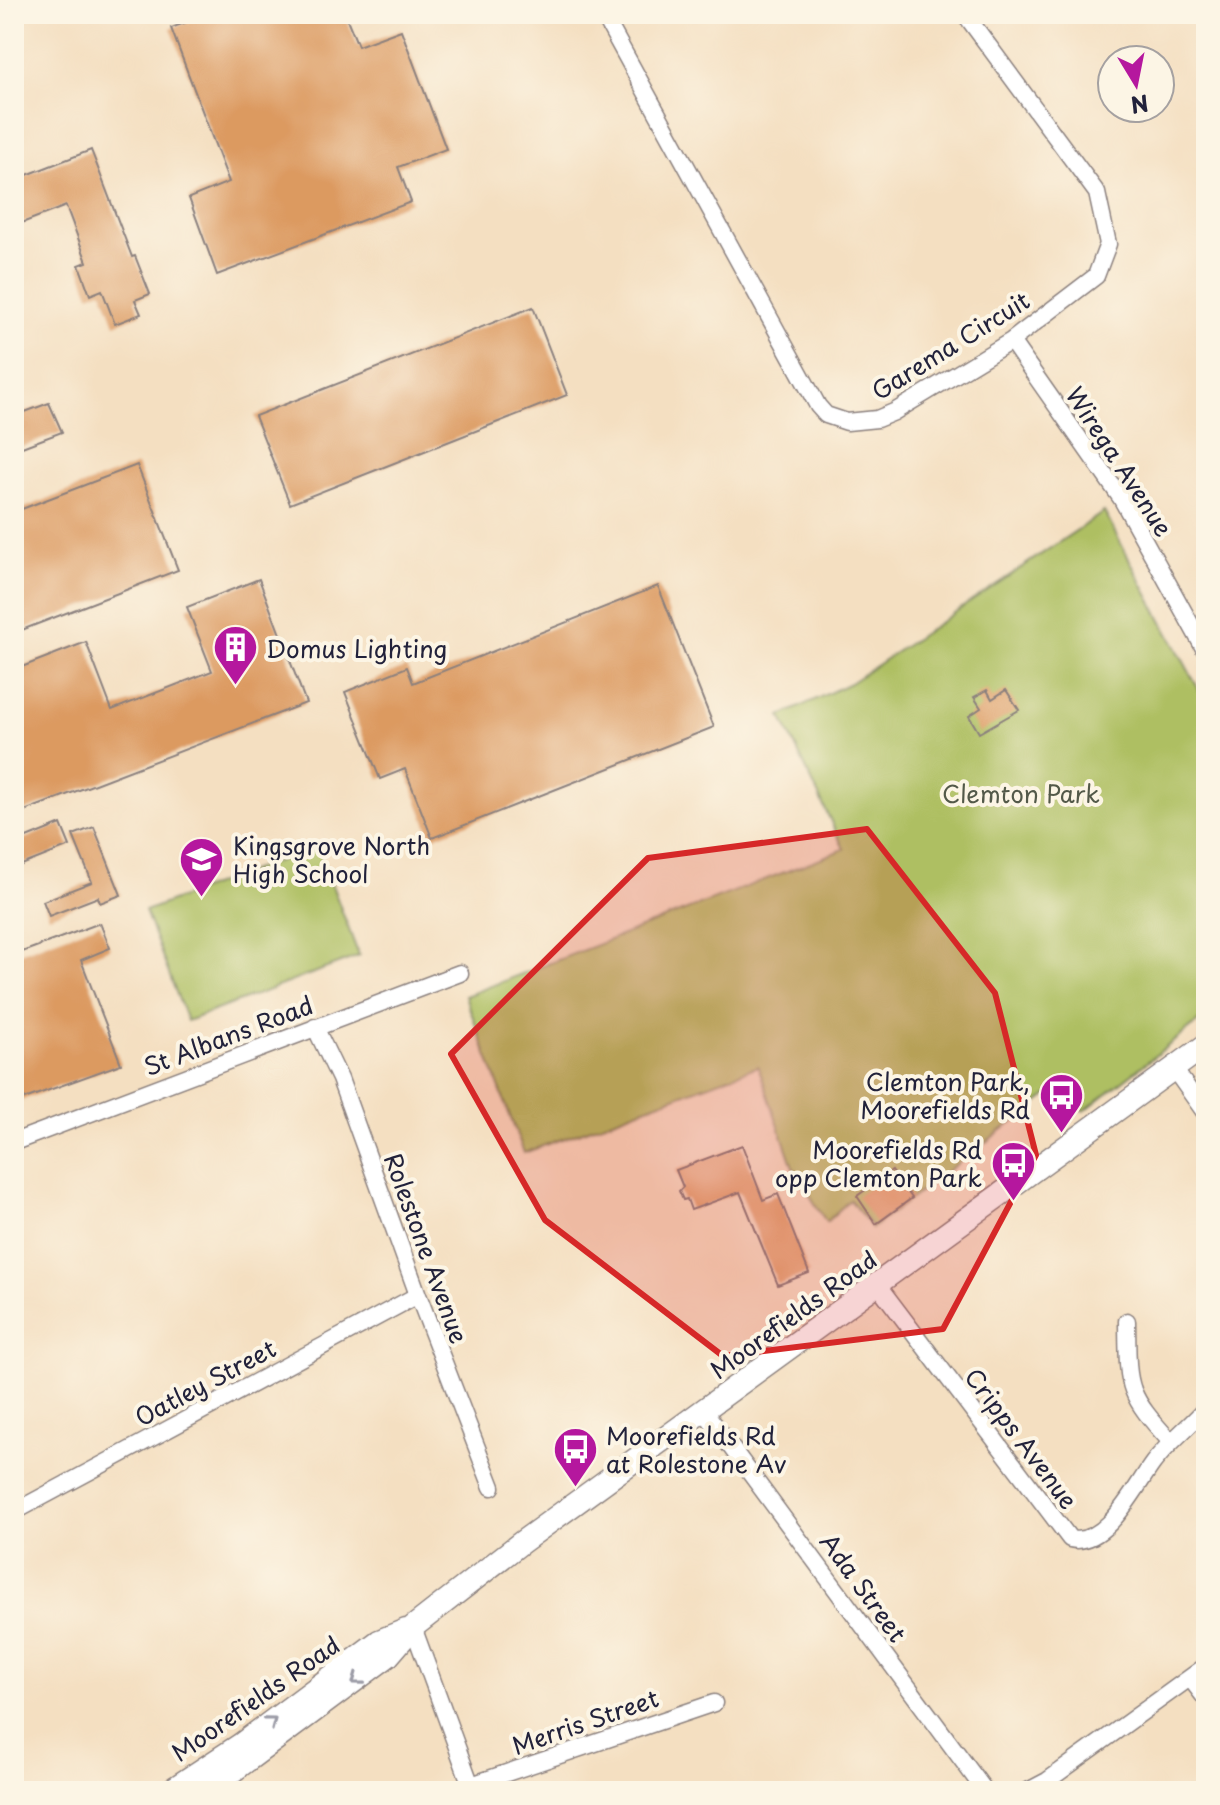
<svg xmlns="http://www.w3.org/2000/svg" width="1220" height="1805" font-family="'Playpen Sans',sans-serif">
  <rect width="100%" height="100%" fill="#fcf5e5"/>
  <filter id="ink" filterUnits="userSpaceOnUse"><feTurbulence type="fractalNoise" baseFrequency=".0125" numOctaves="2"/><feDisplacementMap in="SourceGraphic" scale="16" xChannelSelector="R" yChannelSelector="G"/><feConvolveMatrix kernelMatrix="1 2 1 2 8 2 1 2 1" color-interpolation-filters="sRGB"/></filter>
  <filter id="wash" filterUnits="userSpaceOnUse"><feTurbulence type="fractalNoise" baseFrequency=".006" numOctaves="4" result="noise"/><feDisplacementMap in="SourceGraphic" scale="32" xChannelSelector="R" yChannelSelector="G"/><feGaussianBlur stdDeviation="1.8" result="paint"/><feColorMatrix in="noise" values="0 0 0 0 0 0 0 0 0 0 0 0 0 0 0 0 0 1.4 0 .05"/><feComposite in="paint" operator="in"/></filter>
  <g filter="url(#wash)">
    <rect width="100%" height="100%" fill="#f4dfc1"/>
    <path fill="#aebf62" stroke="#68704e" stroke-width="2" d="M1104 512 1206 703V1016L1084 1111 1063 1084 872 1228 850 1200 826 1222 793 1167 758 1066 524 1153 465 996 844 849 781 716 850 683Z
      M317 846 359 956 187 1021 145 911Z"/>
    <g id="blocks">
      <path fill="#dc9a60" d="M208 14H345L358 46 401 30 446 149 398 167 411 202 217 275 189 198 229 182 171 28Z
        M91 150 132 257 135 256 150 294 135 300 141 314 115 324 102 290 90 295 79 265 87 262 66 206 14 226V180Z
        M533 307 567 395 290 504 255 416Z
        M49 403 62 432 14 450V416Z
        M137 465 178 570 14 633V512Z
        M259 579 306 703 14 815V670L86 642 112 710 212 671 187 607Z
        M658 586 714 727 432 838 405 769 380 779 345 692 407 667 413 683Z
        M987 690 992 699 1006 690 1019 710 979 733 969 716 981 708 974 697Z
        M61 824 70 846 14 868V843Z
        M94 827 121 895 100 903 98 897 49 916 43 901 92 882 73 835Z
        M100 923 110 948 81 960 121 1064 19 1101 14 1090V955Z
        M742 1145 763 1200 778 1194 809 1273 778 1285 740 1192 691 1210 687 1199 683 1200 679 1191 683 1187 676 1170Z
        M892 1171 912 1198 876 1224 857 1196Z"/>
    </g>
  </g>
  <g filter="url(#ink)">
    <use href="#blocks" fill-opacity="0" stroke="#8b807e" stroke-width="2"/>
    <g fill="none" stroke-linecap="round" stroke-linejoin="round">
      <defs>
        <path id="minor" d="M603 14 818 406 826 415 847 422 877 419 894 412 1011 341 1096 276 1108 244 1097 193 965 14
          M1011 341 1121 498 1206 652
          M315 1027 340 1079 418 1295 492 1487
          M1174 1069 1206 1114
          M14 1142 460 973
          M877 1284 1070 1539C1106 1548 1135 1487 1153 1463 1169 1442 1189 1427 1206 1408
          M1127 1321C1128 1387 1125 1392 1171 1442
          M705 1412 985 1791
          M14 1512 418 1295
          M413 1627 473 1791
          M1190 1678 1206 1699
          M471 1785 714 1703
          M1028 1791 1047 1781 1206 1666"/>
        <path id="secondary" d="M170 1791 240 1745 379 1641 406 1630
          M206 1791 388 1656 413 1627 522 1542 1206 1045"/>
      </defs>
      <use href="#minor" stroke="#8b807e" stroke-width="19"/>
      <use href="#secondary" stroke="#8b807e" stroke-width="25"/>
      <use href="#minor" stroke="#fff" stroke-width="16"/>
      <use href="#secondary" stroke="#fff" stroke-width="22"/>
    </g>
    <defs><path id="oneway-chevron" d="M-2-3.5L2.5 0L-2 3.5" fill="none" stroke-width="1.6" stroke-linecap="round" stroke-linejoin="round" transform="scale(2)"/></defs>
    <g stroke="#9c9ca7">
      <use href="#oneway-chevron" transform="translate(357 1680) rotate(143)"/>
      <use href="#oneway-chevron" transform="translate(271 1722) rotate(-37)"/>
    </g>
  </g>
  <path fill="#d62828" fill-opacity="0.2" stroke="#d62828" stroke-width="6" stroke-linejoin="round" d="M867 829 995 993 1036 1155 943 1329 723 1356 545 1220 451 1054 648 858Z"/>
  <defs>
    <symbol id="building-pin" viewBox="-11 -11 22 30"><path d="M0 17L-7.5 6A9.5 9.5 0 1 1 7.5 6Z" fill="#b5179e" stroke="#fcf5e5"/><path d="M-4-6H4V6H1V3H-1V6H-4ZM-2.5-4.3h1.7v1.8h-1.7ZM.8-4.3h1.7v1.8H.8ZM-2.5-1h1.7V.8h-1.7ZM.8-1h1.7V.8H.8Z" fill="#fff"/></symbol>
    <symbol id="school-pin" viewBox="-11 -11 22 30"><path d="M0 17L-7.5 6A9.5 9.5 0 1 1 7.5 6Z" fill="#b5179e" stroke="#fcf5e5"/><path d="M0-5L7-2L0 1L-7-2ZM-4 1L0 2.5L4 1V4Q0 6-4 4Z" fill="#fff"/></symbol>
    <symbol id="bus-pin" viewBox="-11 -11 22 30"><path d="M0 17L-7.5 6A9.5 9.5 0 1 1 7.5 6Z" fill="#b5179e" stroke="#fcf5e5"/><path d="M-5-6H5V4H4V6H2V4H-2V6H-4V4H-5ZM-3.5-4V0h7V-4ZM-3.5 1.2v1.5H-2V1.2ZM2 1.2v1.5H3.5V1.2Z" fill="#fff"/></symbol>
  </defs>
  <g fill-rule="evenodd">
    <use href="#building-pin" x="210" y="622" width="51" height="69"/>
    <use href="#school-pin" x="176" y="834" width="51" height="69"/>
    <use href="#bus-pin" x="1036" y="1070" width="51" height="69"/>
    <use href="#bus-pin" x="988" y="1138" width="51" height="69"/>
    <use href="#bus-pin" x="550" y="1424" width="51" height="69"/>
  </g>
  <g text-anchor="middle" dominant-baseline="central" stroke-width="8" stroke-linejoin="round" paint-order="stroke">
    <g font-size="24" fill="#22223b" stroke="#fcf5e5">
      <text transform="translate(950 345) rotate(-32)">Garema Circuit</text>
      <text transform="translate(1120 461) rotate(57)">Wirega Avenue</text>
      <text transform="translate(228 1035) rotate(-21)">St Albans Road</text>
      <text transform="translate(427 1248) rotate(70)">Rolestone Avenue</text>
      <text transform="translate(793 1314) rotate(-36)">Moorefields Road</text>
      <text transform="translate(205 1382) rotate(-28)">Oatley Street</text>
      <text transform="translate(1022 1438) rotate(53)">Cripps Avenue</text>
      <text transform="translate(864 1587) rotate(54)">Ada Street</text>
      <text transform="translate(255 1698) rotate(-35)">Moorefields Road</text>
      <text transform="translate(585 1721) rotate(-19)">Merris Street</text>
    </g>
    <g font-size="24" fill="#22223b" stroke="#fcf5e5" text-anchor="start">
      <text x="266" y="648">Domus Lighting</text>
      <text x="233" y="845">Kingsgrove North<tspan x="233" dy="28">High School</tspan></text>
      <text x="1030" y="1081" text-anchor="end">Clemton Park,<tspan x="1030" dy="28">Moorefields Rd</tspan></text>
      <text x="982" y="1149" text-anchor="end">Moorefields Rd<tspan x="982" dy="28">opp Clemton Park</tspan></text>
      <text x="606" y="1435">Moorefields Rd<tspan x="606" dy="28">at Rolestone Av</tspan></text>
    </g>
    <g font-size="24" fill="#535949" stroke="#fcf5e5">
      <text x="1021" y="793">Clemton Park</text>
    </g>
  </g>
  <rect width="1220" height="1805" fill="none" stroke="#fcf5e5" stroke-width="48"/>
  <g transform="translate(1136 84) rotate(170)"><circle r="38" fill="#fcf5e5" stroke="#a5a1a1" stroke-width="2"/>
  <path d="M0-6L14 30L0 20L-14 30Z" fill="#b5179e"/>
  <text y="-12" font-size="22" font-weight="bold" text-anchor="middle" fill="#22223b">N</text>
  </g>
</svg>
